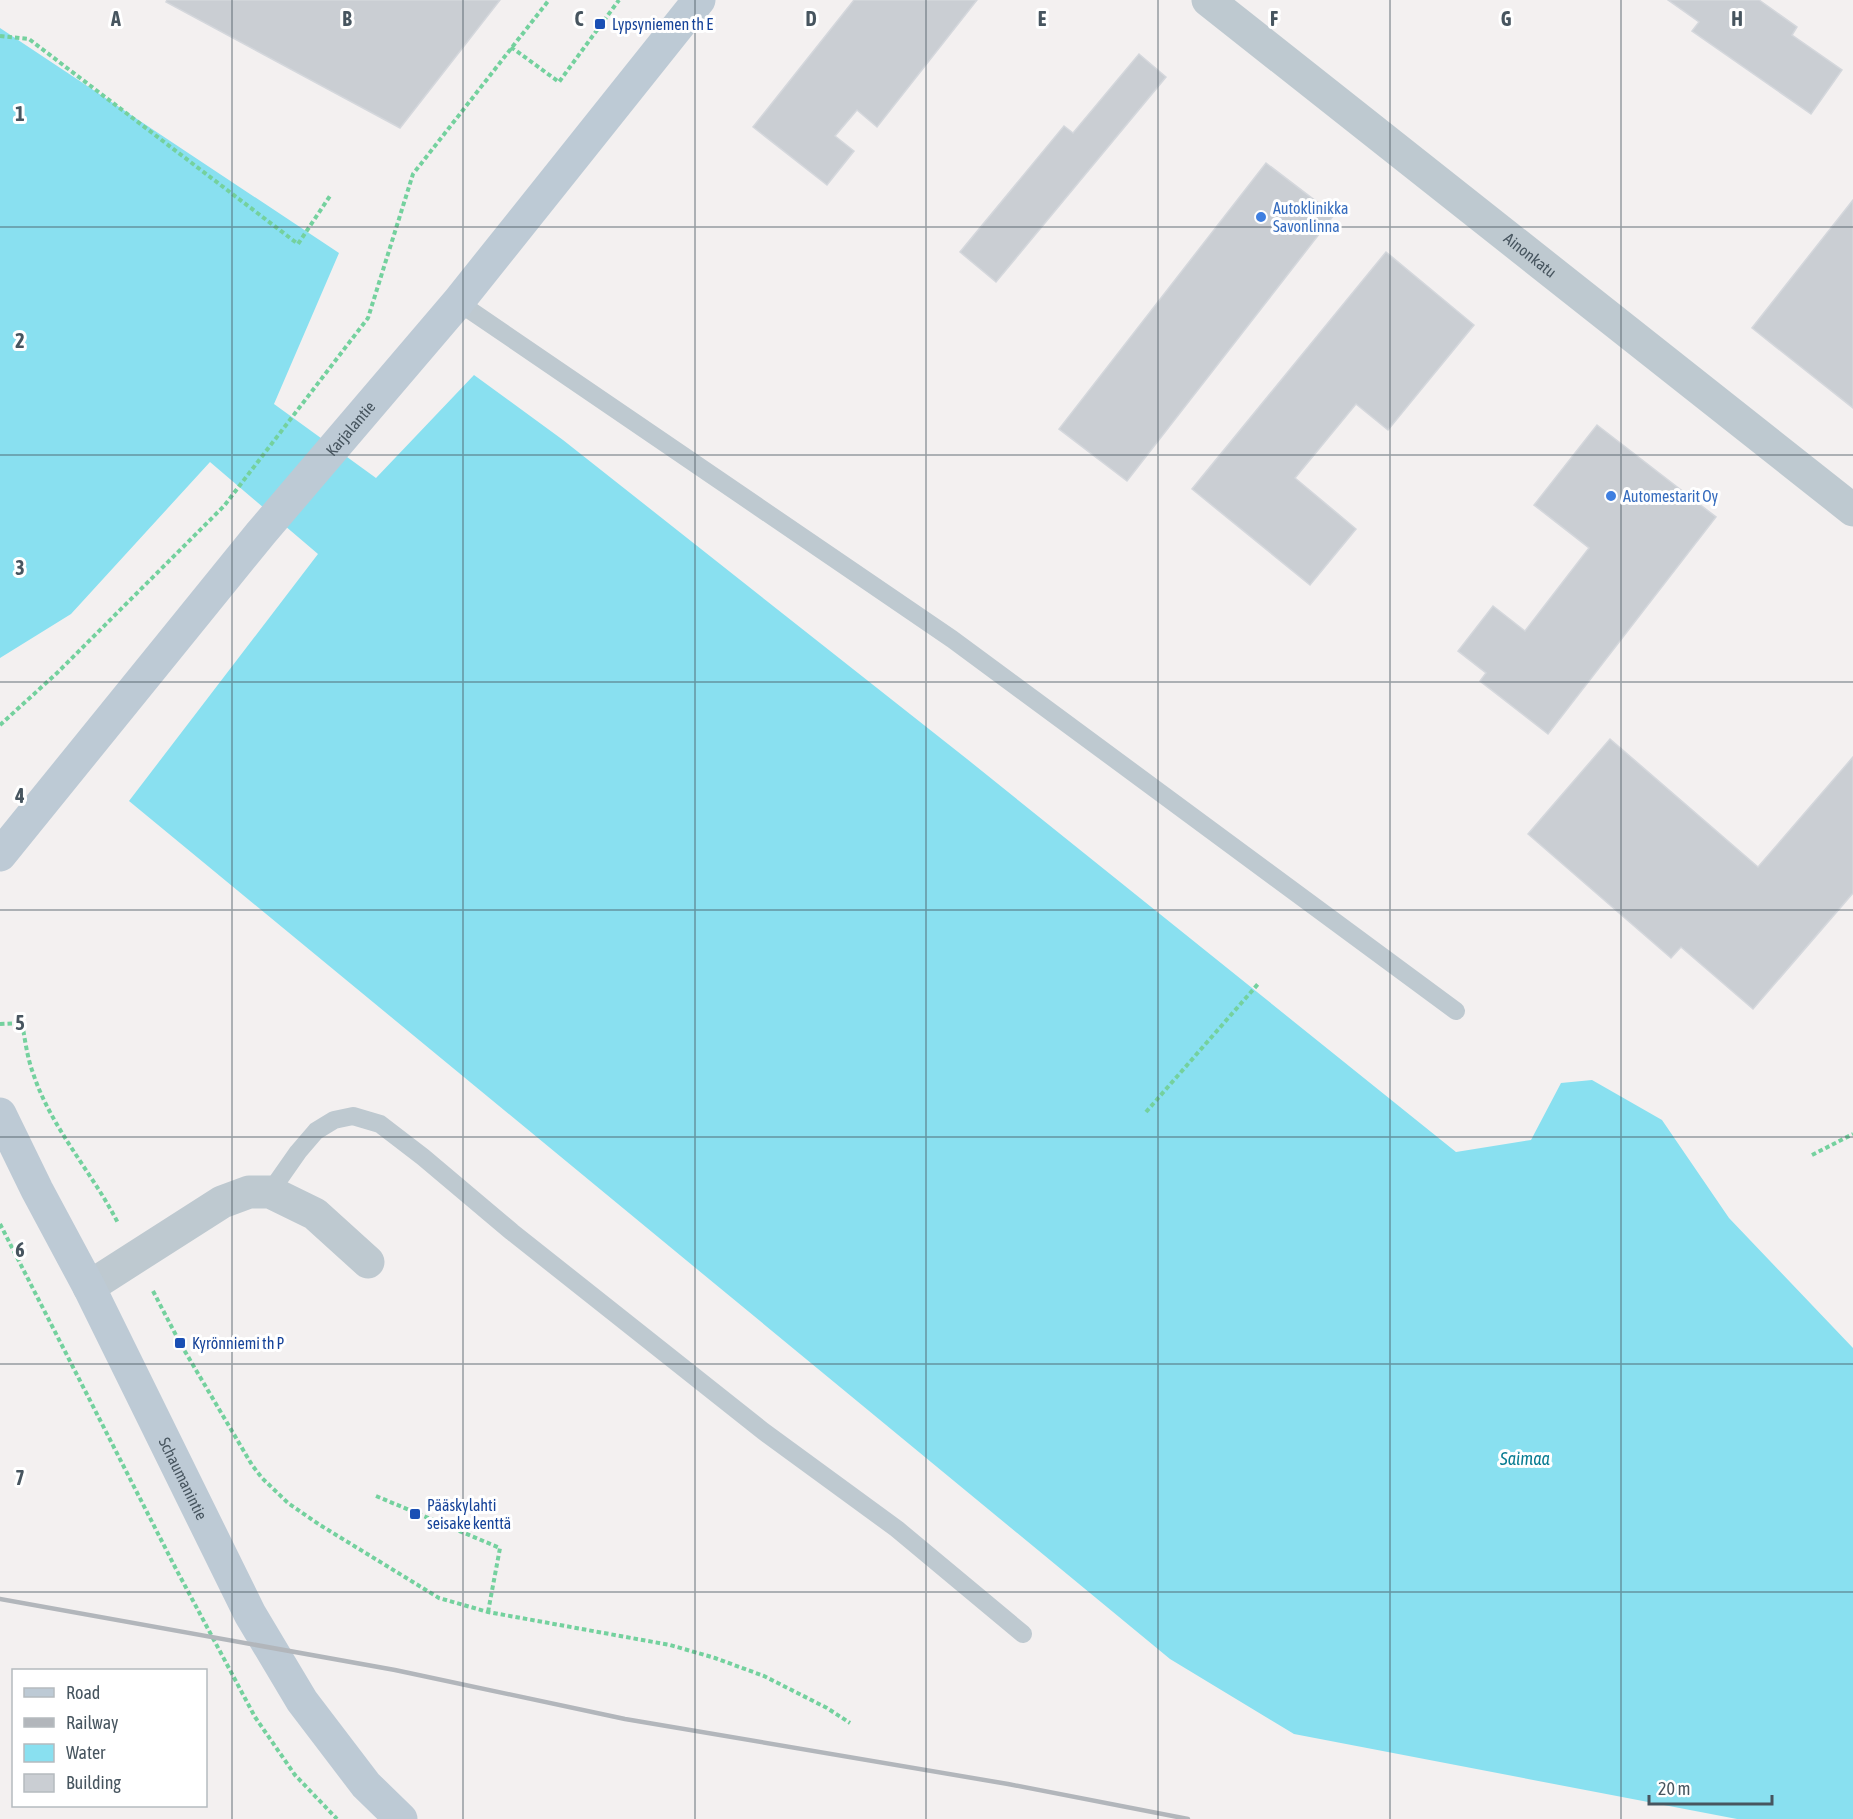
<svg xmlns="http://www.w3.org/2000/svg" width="1853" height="1819" font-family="'Asap Condensed',sans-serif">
  <rect width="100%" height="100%" fill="#f3f0f0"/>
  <path fill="#89e0f0" d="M0 28 339 253 274 404 376 478 474 375 563 440 967 759 1456 1152 1531 1140 1561 1083 1592 1080 1662 1120 1729 1218 1853 1348V1819H1737L1294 1734 1170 1659 129 801 318 554 210 462 71 614 0 658Z"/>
  <path fill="#caced3" stroke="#d4d7dc" stroke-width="1.5" d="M167 0H500L400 128 166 2Z
    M854 0H977L877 127 857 110 835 136 854 151 827 185 753 127Z
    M1668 0H1759L1797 27 1792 35 1842 70 1811 114 1692 31 1699 22Z
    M1139 54 1166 77 996 282 960 252 1064 126 1073 133Z
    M1266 163 1334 215 1127 481 1059 429Z
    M1853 200V408L1752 328Z
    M1386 252 1474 325 1388 430 1356 404 1295 478 1356 529 1310 585 1192 489Z
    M1597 425 1716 517 1548 734 1480 681 1486 673 1458 651 1493 606 1525 631 1589 548 1534 505Z
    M1610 739 1758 867 1853 757V893L1753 1009 1681 947 1671 958 1528 834Z"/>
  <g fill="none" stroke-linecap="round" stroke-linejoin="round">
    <path stroke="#74d19e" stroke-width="4" stroke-dasharray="4.5 3" stroke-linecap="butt" d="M0 36 29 39 298 244 330 196
      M511 47 559 82 619 0
      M0 725 57 673 224 506 368 318 413 174 549 0
      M0 1024 22 1023C25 1039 27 1057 33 1073 51 1128 92 1172 118 1223
      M1146 1112 1258 984
      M1812 1155 1853 1134
      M0 1224 175 1567 255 1717 295 1775 337 1819
      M153 1291 180 1343 252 1465 262 1478 288 1503 320 1525 439 1598 488 1612 670 1645 715 1658 764 1676 827 1708 850 1723
      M376 1496 500 1548 488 1612"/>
    <path stroke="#bec9d0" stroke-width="18" d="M458 302 952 639 1456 1011
      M270 1192 298 1152 316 1131 334 1120 353 1116 380 1124 423 1157 512 1232 763 1431 897 1529 1023 1634"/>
    <g stroke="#bec9d0" stroke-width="33">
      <path id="s1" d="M1208 0 1853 510"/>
      <path d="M89 1287 222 1202 249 1192H270L315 1214 368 1262"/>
    </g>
    <g stroke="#bdcad5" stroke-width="33">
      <path id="s2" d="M0 855 261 533 458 302 699 0"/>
      <path id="s3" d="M0 1114 37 1190 89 1287 250 1614 302 1701 366 1785 401 1819"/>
    </g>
    <path stroke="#b2b6bb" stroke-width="4.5" d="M0 1599 395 1670 625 1719 1008 1784 1188 1819"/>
  </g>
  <path fill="none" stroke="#47555f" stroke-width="1.5" stroke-opacity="0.55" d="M232 0V1819M463 0V1819M695 0V1819M926 0V1819M1158 0V1819M1390 0V1819M1621 0V1819M0 227H1853M0 455H1853M0 682H1853M0 910H1853M0 1137H1853M0 1364H1853M0 1592H1853"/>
  <g fill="#1a4fb4" stroke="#fff" stroke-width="2">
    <rect x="594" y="18" width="12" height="12" rx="3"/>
    <rect x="174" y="1337" width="12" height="12" rx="3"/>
    <rect x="409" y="1508" width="12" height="12" rx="3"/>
  </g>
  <g fill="#3f7fe0" stroke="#fff" stroke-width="2">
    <circle cx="1261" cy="217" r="6"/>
    <circle cx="1611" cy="496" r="6"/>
  </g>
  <g text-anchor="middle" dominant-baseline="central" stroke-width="6" stroke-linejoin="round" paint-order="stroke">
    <g font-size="16" fill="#164399" stroke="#fff" text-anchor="start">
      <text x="612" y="24">Lypsyniemen th E</text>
      <text x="192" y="1343">Kyrönniemi th P</text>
      <text x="427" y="1505">Pääskylahti<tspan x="427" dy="18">seisake kenttä</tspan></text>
    </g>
    <g font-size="16" fill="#366cbe" stroke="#fff" text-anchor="start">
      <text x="1273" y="208">Autoklinikka<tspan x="1273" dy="18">Savonlinna</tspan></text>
      <text x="1623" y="496">Automestarit Oy</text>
    </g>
    <g font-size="16" fill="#47555f" stroke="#fff">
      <text stroke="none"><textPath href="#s1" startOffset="411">Ainonkatu</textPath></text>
      <text stroke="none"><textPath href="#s2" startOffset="552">Karjalantie</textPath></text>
      <text stroke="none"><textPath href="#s3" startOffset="408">Schaumanintie</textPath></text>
    </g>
    <g font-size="18" font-style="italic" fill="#097c92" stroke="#fff">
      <text x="1525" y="1458">Saimaa</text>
    </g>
  </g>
  <g font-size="20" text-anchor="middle" font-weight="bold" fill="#47555f" stroke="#fff" stroke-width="6" stroke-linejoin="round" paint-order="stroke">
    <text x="116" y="26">A</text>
    <text x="347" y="26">B</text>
    <text x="579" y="26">C</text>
    <text x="811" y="26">D</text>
    <text x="1042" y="26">E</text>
    <text x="1274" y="26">F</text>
    <text x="1506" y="26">G</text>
    <text x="1737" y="26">H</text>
    <text x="20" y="121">1</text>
    <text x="20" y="348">2</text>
    <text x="20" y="575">3</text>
    <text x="20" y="803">4</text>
    <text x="20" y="1030">5</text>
    <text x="20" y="1257">6</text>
    <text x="20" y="1485">7</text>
  </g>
  <rect x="12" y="1669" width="195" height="138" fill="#ffffff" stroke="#b5bbbf" stroke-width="1.5"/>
  <rect x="24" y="1688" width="30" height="9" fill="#bdcad5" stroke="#b5bbbf" stroke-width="1.5"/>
  <text x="66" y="1699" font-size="18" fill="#47555f">Road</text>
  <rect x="24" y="1718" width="30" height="9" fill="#b2b6bb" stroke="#b5bbbf" stroke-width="1.5"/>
  <text x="66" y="1729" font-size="18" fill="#47555f">Railway</text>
  <rect x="24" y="1744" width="30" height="18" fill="#89e0f0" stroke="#b5bbbf" stroke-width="1.5"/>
  <text x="66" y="1759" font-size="18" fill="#47555f">Water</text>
  <rect x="24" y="1774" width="30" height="18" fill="#caced3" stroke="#b5bbbf" stroke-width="1.5"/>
  <text x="66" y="1789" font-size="18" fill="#47555f">Building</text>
  <path d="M1649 1795v9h123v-9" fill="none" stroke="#47555f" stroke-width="3"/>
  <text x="1658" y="1795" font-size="18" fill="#47555f" stroke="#ffffff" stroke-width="4.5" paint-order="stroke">20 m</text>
</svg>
